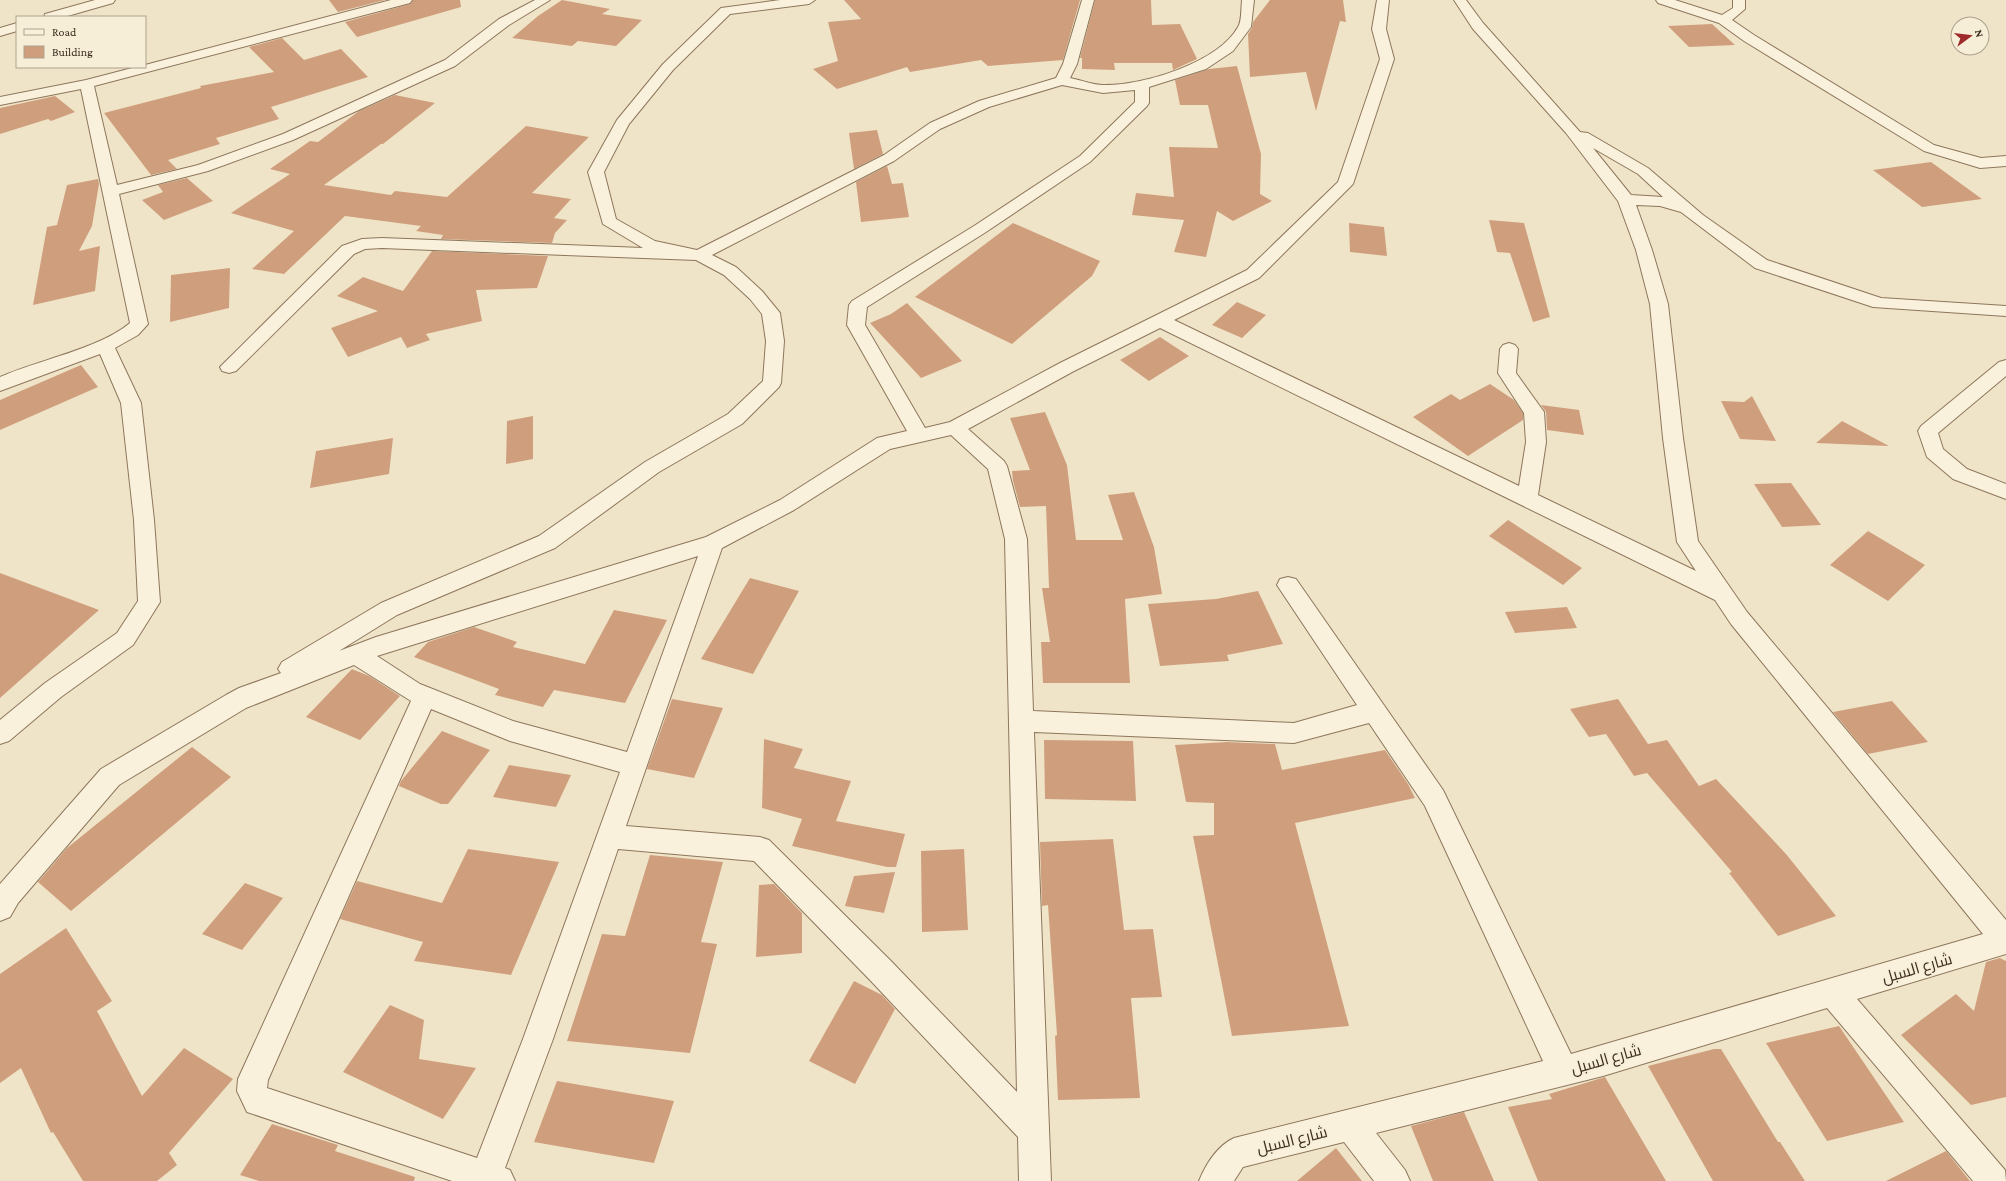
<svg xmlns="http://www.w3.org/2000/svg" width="2006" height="1181" font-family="'Crimson Pro',Cairo,serif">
  <rect width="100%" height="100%" fill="#f0e4c8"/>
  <path fill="#cf9f7d" d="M329 0H385L338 12Z
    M413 0H460L461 7 357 37 345 22 410 4Z
    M562 0 610 9 602 14 642 20 616 46 578 41 572 46 512 38 538 16Z
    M844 0H1080L1063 60 988 66 981 60 910 72 907 67 837 89 813 69 838 61 828 22 861 19Z
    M1095 0H1151L1152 25 1180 24 1197 59 1173 70 1172 63H1114L1115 70 1082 69V58H1080Z
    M1270 0H1343L1346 22 1340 21 1316 111 1306 72 1250 77 1248 34 1252 28 1253 22Z
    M1712 24 1735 45 1689 47 1668 26Z
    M282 38 304 60 341 49 368 77 271 107 279 119 216 138 220 144 168 160 177 169 151 175 104 113 201 88 200 86 274 72 249 47Z
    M1237 66 1261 154 1260 194 1272 201 1233 221 1217 211 1206 257 1174 252 1184 220 1132 215 1136 193 1174 197 1169 147 1218 148 1208 105H1180L1175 80 1209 69Z
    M395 95 435 103 383 144H381L324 185 391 195 395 191 447 197 526 126 589 137 532 193 571 199 554 218 567 220 555 233 552 243 441 239 443 235 416 231 421 226 345 216 284 274 252 269 294 231 231 213 290 174 270 169 310 141 318 142 359 111Z
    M55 96 75 112 51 121 48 119 0 134V108Z
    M877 130 883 154 854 169 849 133Z
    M1931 162 1982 199 1922 207 1873 170Z
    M887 166 892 184 903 183 909 217 861 222 856 182Z
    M187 178 213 201 164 220 142 200 163 192 158 185Z
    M98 179 99 184 92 226 79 251 100 246 95 291 33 305 47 227 57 225 67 185Z
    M1489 220 1524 223 1550 317 1533 322 1510 253 1497 252Z
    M1013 223 1100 261 1092 276 1012 344 915 297Z
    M1349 223 1384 227 1387 256 1350 252Z
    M432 251 548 256 537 288 476 290 482 321 426 334 430 340 407 348 401 337 348 357 331 328 378 311 337 296 363 277 403 291Z
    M230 268 229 308 170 322 171 275Z
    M1237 302 1266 315 1242 338 1212 325Z
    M907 303 962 361 921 378 870 323 891 314Z
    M1160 337 1189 356 1149 381 1120 360Z
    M81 365 98 387 0 430V400Z
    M1490 384 1514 400 1523 413V420L1468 456 1413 417 1451 394 1460 400Z
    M1752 396 1776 441 1740 439 1721 401 1744 402Z
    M1541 405 1579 410 1584 435 1547 430 1546 412Z
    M1045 412 1067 465 1076 540H1123L1108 495 1134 492 1154 547 1162 594 1125 599 1130 683H1043L1041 642H1050L1042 588H1049L1046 506 1020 507 1013 481 1012 471 1030 470 1010 418Z
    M533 416V459L506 464 507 421Z
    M1842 421 1889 446 1816 443Z
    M393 438 389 474 310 488 316 451Z
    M1791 483 1821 525 1782 527 1754 484Z
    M1508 520 1582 568 1563 585 1489 536Z
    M1868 531 1925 565 1888 601 1830 565Z
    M0 573 99 610 0 698Z
    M750 578 799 591 753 674 701 659Z
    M1258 591 1283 644 1227 655 1229 661 1160 666 1148 604 1216 599Z
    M1567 607 1577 628 1515 633 1505 612Z
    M614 610 667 620 625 703 554 690 543 707 495 695 499 689 414 657 428 642 474 627 517 642 513 647 585 664Z
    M352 669 369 676 400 696 360 740 306 717Z
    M672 699 723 708 694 778 647 769Z
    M1618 699 1648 744 1667 740 1699 786 1716 779 1786 854 1836 916 1778 936 1729 873 1732 872 1647 773 1634 776 1606 734 1589 737 1570 709Z
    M1892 701 1928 742 1868 754 1833 712Z
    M442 731 490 750 448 804H441L399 786 401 781Z
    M764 739 803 749 794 768 851 781 836 821 905 834 896 867H887L792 846 802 819 762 808Z
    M1044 740 1133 741 1136 801 1045 799Z
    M1227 742 1275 744 1282 770 1385 750 1408 784 1415 798 1295 823 1349 1026 1232 1036 1193 836 1214 835V803L1186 802 1175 745Z
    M192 747 231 777 71 911 38 882 67 848Z
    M509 765 571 775 556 807 493 797Z
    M1113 839 1124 930 1153 929 1162 997 1131 998 1140 1098 1058 1100 1055 1036 1057 1035 1048 905 1042 906 1040 842Z
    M468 849 559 862 511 975 414 961 423 942 340 919 357 881 442 903Z
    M964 849 968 930 922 932 921 851Z
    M650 855 723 862 701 942 717 944 690 1053 567 1041 602 934 625 936Z
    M895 872 884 913 845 906 854 876Z
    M245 883 283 898 242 950 202 934Z
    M774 884 802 913V953L756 957 759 885Z
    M66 928 112 1001 97 1011 142 1096 184 1048 233 1079 169 1153 177 1165 157 1181H83L53 1132 51 1133 21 1068 0 1083V974Z
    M2000 958 2006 961V1097L1971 1105 1901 1035 1956 994 1974 1011 1986 962Z
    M854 981 882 995 895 1009 855 1084 809 1061Z
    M390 1005 424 1020 419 1059 476 1068 443 1119 343 1072Z
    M1839 1026 1904 1122 1827 1141 1766 1043Z
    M1714 1049H1721L1778 1142H1780L1805 1181H1713L1648 1066Z
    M1605 1077 1666 1181H1538L1508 1107 1552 1099 1549 1094Z
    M557 1081 674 1101 654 1163 534 1142Z
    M1464 1112 1494 1181H1433L1411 1126Z
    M272 1124 338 1145 335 1151 415 1177 414 1181H259L240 1175Z
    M1336 1148 1362 1181H1297Z
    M1946 1151 1970 1181H1886Z"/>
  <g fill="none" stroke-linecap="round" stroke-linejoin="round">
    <defs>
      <path id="minor" d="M95 0H115L113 3 64 17H44L45 14Z
        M391 0H412L410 3 94 86 117 185 198 165 283 134 445 60 499 19 535 0H550L509 25 455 66 293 140 208 171 119 194 148 324 138 335 115 348 141 403 154 520 160 602 133 645 61 697 9 741 0 744V720L45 683 117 633 138 601 134 520 121 403 100 354 0 391V377C38 360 99 349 130 323L81 89 0 105V97L86 80 136 67H145V65Z
        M780 0H815L809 4 730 14 673 70 629 124 604 172 616 219 655 241 697 250 884 155 930 123 979 101 1056 78 1063 64 1082 0H1094L1077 64 1070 78C1081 80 1093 85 1103 85 1142 86 1218 63 1238 27 1242 21 1241 8 1242 0H1254L1251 27 1233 51 1206 69 1149 87V103L1147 106 1090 162 986 232 867 307 865 325 925 428 950 422 1060 363 1247 270 1338 182 1380 59 1372 29 1377 0H1389L1386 29 1394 59 1353 184 1259 278 1174 320 1519 486 1526 442 1524 413 1498 373 1500 349 1503 345 1509 343 1515 345 1518 349 1516 373 1544 412 1546 442 1538 495 1696 571 1677 542 1663 438 1650 304 1636 250 1618 201 1566 133 1473 29 1454 0H1466L1483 23 1580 132 1588 133 1648 168 1703 215 1767 260 1881 298 2006 306V316L1873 307 1755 268 1681 212 1660 206 1636 205 1652 250 1668 304 1683 438 1698 541 1747 612 2006 920V954L1857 999 2005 1170 2006 1181H1973L1827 1008 1603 1076 1376 1133 1405 1170 1410 1181H1374L1344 1142 1243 1167 1234 1181H1199C1206 1164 1217 1146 1234 1138L1543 1061 1425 806 1369 723 1294 743 1034 732 1051 1181H1019L1018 1137 870 980 754 861 618 849 553 1039 505 1168 510 1170 515 1181H452L247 1112 237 1091 238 1079 411 701 354 665 246 708 119 785 18 903 10 917 0 921V884L101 769 226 695 239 688 281 673 278 669 282 662 381 603 539 536 645 462 728 414 763 381 766 341 762 314 750 299 724 275 696 260 382 248 365 249 354 254 236 371 229 373 222 371 220 367 342 246 362 239 382 238 643 248 603 224 588 172 617 120 663 64 721 8ZM1062 85 1103 93 1135 90V102L1080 156 974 226 852 301 849 305 847 325 907 431 877 438 780 500 706 537 376 637 339 651 397 615 555 548 659 472 742 424 779 387 781 383 784 341 780 313 762 291 736 267 712 255 894 161 940 129 989 107ZM1593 148 1638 174 1663 197 1631 195ZM1160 328 1715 600 1731 624 1983 934 1571 1054 1443 790 1296 579 1288 577 1280 579 1277 585 1357 705 1294 723 1033 711 1027 539 1007 466 1004 461 968 429 1074 371ZM951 435 988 469 1005 539 1017 1092 890 960 769 840 760 837 626 826 722 548 794 510 890 449ZM698 556 627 752 513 721 420 684 377 656ZM431 709 510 741 620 772 523 1039 477 1158 267 1088 268 1080Z
        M1656 0H1675L1722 15 1733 8V0H1745V9L1732 20 1754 35 1934 145 1981 158 2006 156V166L1980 168 1924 151 1744 41 1719 23 1658 3Z
        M17 23V31L0 36V28Z
        M2006 360V376L1938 433 1943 449 1967 469 2006 484V499L1953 479 1927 457 1918 431 1921 426 1999 362Z"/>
    </defs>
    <use href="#minor" stroke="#8d765c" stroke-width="2"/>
    <use href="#minor" fill="#faf1dc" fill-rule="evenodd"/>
  </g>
  <g text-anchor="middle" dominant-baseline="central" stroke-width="3.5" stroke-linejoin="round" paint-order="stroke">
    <g font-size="16" fill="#3d2e20" stroke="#f7eed8">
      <text transform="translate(1917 968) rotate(-16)">شارع السبل</text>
      <text transform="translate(1606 1059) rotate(-16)">شارع السبل</text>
      <text transform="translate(1292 1140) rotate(-14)">شارع السبل</text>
    </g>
  </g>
  <rect x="16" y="16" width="130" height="52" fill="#f7eed8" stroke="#ada18e"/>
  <rect x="24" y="29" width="20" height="6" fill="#faf1dc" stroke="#ada18e"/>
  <text x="52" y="36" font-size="12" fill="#3d2e20">Road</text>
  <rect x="24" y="46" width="20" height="12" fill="#cf9f7d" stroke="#ada18e"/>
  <text x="52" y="56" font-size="12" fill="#3d2e20">Building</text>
  <g transform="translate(1970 36) rotate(75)"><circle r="19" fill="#f7eed8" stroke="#ada18e"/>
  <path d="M0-3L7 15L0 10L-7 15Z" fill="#9e2a2b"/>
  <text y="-6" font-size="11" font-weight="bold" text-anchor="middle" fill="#3d2e20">N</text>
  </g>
</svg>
